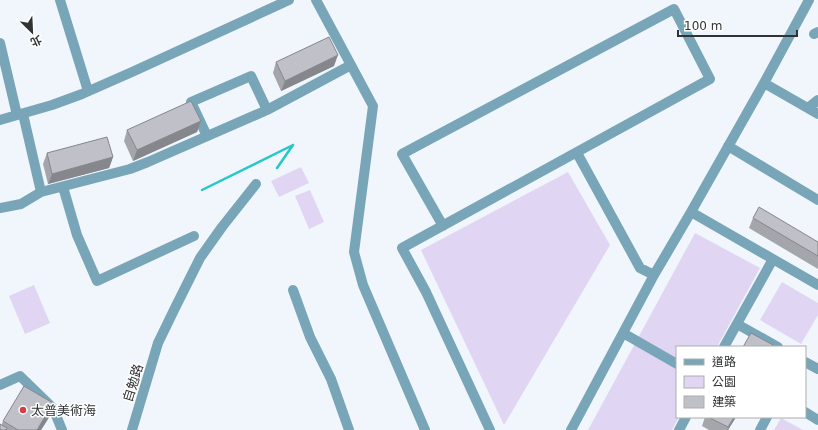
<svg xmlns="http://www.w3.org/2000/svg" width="818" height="430" font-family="'DejaVu Sans','Noto Sans TC',sans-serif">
  <rect width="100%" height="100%" fill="#f0f6fb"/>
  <path fill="#e1d5f4" d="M301 167 309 183 279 197 271 181Z
    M568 172 610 245 504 425 421 250Z
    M310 190 324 222 309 229 295 196Z
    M695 233 760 268 717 347H677V417H679L672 430H588Z
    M782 282 818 303V315L801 344 760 320Z
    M34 285 50 323 25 334 9 296Z
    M781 418 803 430H774Z"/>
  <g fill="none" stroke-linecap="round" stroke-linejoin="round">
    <path stroke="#24c7cc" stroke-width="2.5" d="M277 168 293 145
      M202 190 293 145"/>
    <path stroke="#78a6b8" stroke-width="10" d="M60 0 88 91
      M316 0 373 106 354 252 363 285 425 430
      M814 34 818 32
      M0 43 17 115
      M764 83 818 114
      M808 108 818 100
      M23 114 41 192
      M0 120 52 105 82 94 132 72 289 0
      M207 136 191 102 251 76 267 110
      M728 146 818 200
      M577 153 640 268 654 275
      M63 187 77 235 97 281 194 236
      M0 208 21 204 41 192 130 169 148 162 267 110 351 65
      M691 212 818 285
      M443 226 402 154 674 9 710 79 402 248 426 292 490 430
      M293 290 310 337 331 379 349 430
      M737 324 778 347
      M623 333 677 364
      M724 347 773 259
      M805 362 818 369
      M0 385 20 376 53 408 62 430
      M805 412 818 420
      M132 430 158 343 175 308 200 258 222 227 256 184
      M571 430 654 275 691 212 764 83 809 0
      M679 430 686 417
      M760 430 767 417"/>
  </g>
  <path fill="#a5a6ac" d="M276 62 334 66 281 91 273 73Z
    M201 121 197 132 133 161 124 141 127 130Z
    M47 153 113 157 109 168 48 184 43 164Z
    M753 218 818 242V269L749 228Z
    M53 403 48 419 41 430H0L3 421Z
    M705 417H736L728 430H709L702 426Z"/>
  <path fill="#86878c" d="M338 55 334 66 281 91 285 81Z
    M201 121 197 132 133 161 137 150Z
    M113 157 109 168 48 184 52 174Z
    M53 403 48 419 41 430H37Z
    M734 417H736L728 430H727Z"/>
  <path fill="#c0c1c8" stroke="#86878c" d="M329 37 338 55 285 81 276 62Z
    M191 101 201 121 137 150 127 130Z
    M107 137 113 157 52 174 47 153Z
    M759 207 818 242V256L753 218Z
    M751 333 773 345 772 347H743Z
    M24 386 53 403 37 430H18L3 421Z
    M708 417H734L728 427Z
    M0 424 7 428 6 430H0Z"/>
  <circle fill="#d04147" stroke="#fff" stroke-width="1.5" cx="23" cy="410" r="4"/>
  <g text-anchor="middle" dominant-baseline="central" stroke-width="3" stroke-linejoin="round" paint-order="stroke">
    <g font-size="13" fill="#303234" stroke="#fff">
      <text transform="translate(133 383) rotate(-73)">自勉路</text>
    </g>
    <g font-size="13" fill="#303234" stroke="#fff" text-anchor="start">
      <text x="31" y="410">太普美術海</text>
    </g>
  </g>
  <rect x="676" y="346" width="130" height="72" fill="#ffffff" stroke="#acadae"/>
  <rect x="684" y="359" width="20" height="6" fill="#78a6b8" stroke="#acadae"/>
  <text x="712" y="366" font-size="12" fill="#303234">道路</text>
  <rect x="684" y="376" width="20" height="12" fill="#e1d5f4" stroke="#acadae"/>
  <text x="712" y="386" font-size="12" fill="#303234">公園</text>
  <rect x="684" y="396" width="20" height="12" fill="#c0c1c8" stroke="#acadae"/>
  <text x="712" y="406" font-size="12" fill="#303234">建築</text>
  <g transform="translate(32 32) rotate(156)" stroke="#ffffff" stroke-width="3" paint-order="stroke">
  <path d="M0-3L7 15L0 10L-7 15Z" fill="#303234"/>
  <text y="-6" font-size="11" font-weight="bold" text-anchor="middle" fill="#303234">北</text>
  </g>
  <path d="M678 30v6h119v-6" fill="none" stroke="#303234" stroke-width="2"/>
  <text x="684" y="30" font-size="12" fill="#303234" stroke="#ffffff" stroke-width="3" paint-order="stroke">100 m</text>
</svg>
